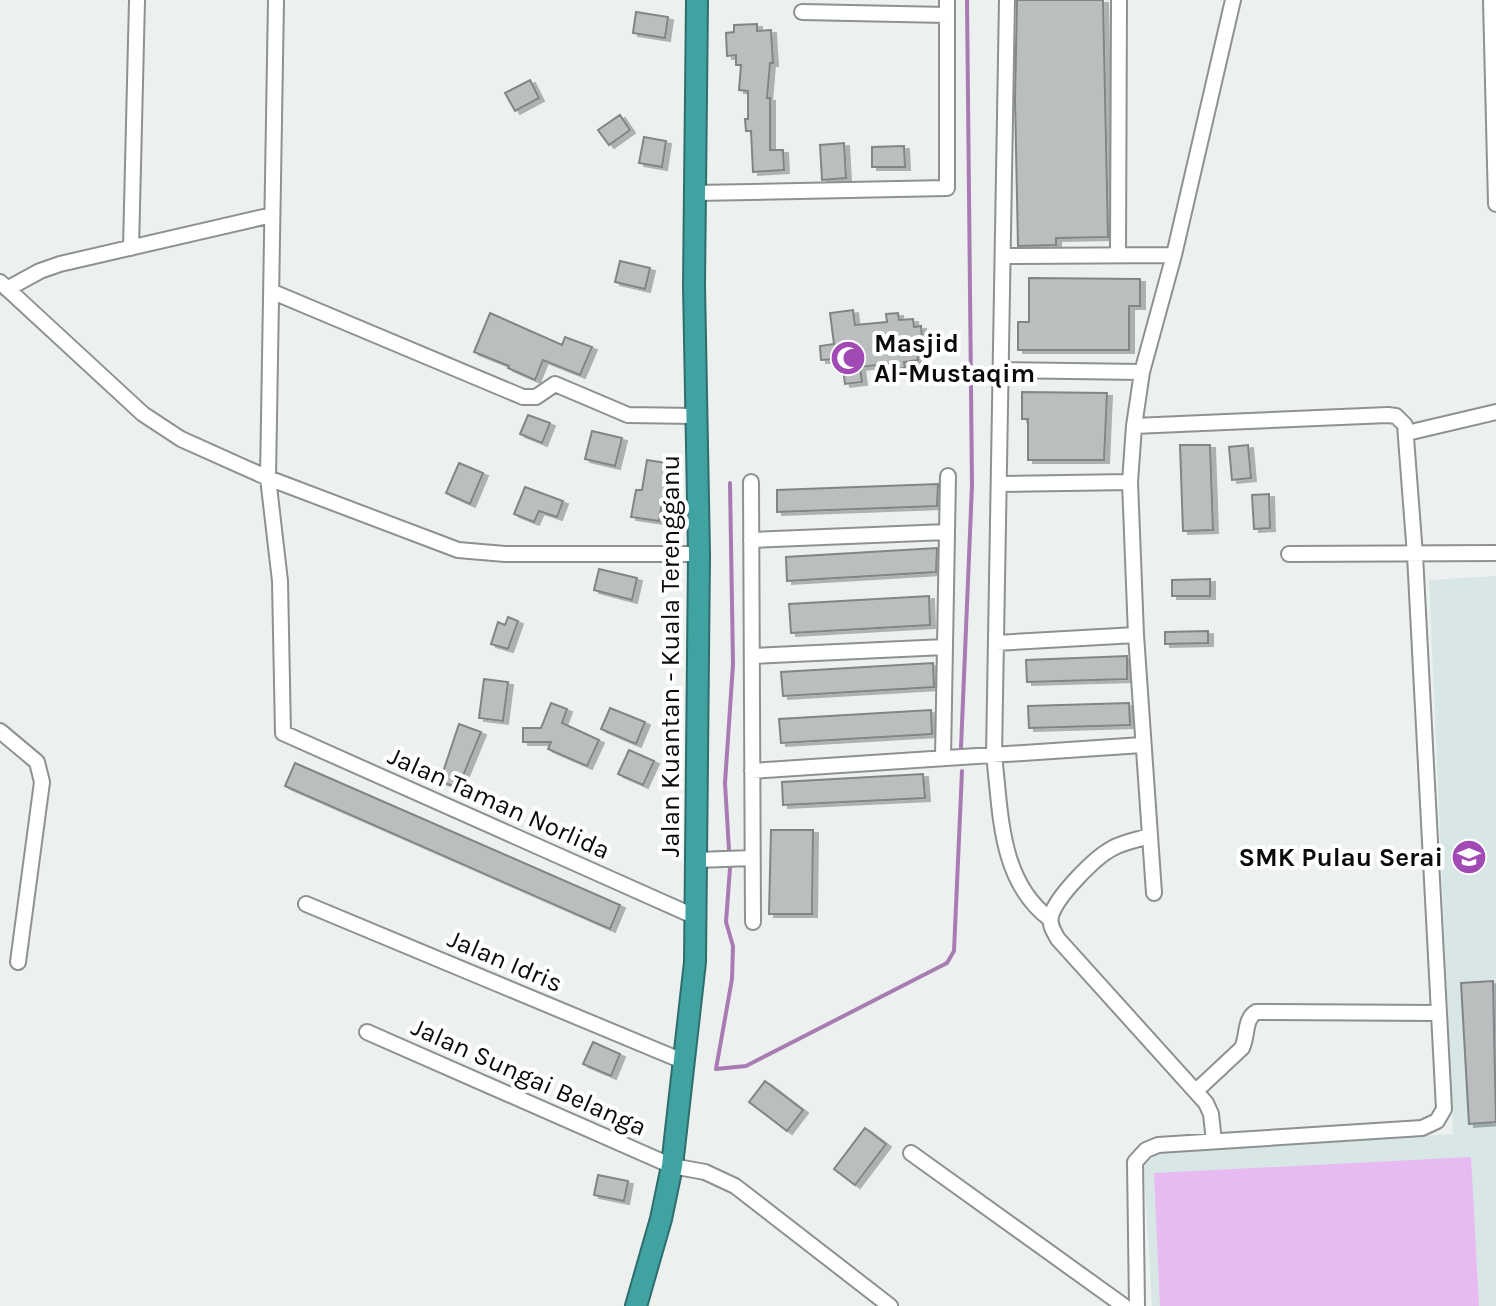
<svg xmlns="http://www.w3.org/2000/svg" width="1496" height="1306" font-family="Karla,sans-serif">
  <defs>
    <filter id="shadow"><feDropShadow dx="5" dy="3" stdDeviation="0" flood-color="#0004"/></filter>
  </defs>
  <rect width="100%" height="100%" fill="#ecf1f0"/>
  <path fill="#d8e7e6" d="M1496 576V1306H1152L1143 1154 1453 1134 1429 580Z"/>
  <path fill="#e8baf2" d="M1471 1157 1479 1306H1160L1154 1173Z"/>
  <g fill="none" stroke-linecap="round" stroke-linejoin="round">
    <path stroke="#a87bb2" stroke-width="4" d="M961 748 972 485 967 0
      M729 850 725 783 733 664 730 483
      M730 868 726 922 733 946 732 979 716 1069 746 1066 947 963 954 951 962 771"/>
  </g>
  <path fill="#babebe" stroke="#818585" stroke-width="2" filter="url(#shadow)" d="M1017 0H1103L1108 237 1056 238V245L1018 246 1015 99Z
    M636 12 668 17 665 38 633 33Z
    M757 24V31L771 30 773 63H770L767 98H770V150H783L784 170 753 172 751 131H746L745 119H748V91L739 90 741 65H736V55L727 56 726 33 734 32V25Z
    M530 80 539 98 515 111 505 93Z
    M620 115 630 130 609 145 598 130Z
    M644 137 666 141 662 167 639 163Z
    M844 143 846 178 822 180 820 145Z
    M904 146 905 167H872V147Z
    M620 261 650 268 645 289 615 282Z
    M1029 278 1140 279V306H1129V350H1018V322H1029Z
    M853 310 855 325 887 322 886 314 898 313 899 320 913 319 914 327 921 326 923 350H917L918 360 904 362 905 368 893 369 892 363 860 367 862 382 845 384 843 368 837 369 835 359 821 360 820 346 834 344 830 313Z
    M490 313 562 345 565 337 592 347 580 375 543 360 535 380 508 368 509 366 474 352Z
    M1022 392 1107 393 1104 460H1028V419H1022Z
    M528 415 550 423 542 443 520 434Z
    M592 431 622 438 615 466 585 459Z
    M1180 445H1210L1213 530 1183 531Z
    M1248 445 1251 478 1232 480 1229 447Z
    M647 460 673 464 669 484 665 483 659 521 631 517 636 490H642Z
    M459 463 483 473 470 504 446 493Z
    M938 484 937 506 777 512V490Z
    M525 487 563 501 557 517 539 511 534 522 514 514Z
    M1269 494 1270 528 1254 529 1252 495Z
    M937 548 936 572 787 581 786 557Z
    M599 569 637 578 632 600 594 590Z
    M1210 579V596H1172V580Z
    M929 596 930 625 791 633 789 604Z
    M508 617 518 621 508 649 491 644 498 622 505 625Z
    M1208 631V643L1165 644V632Z
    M1127 656V679L1027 682 1026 660Z
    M933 663 934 687 783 696 781 672Z
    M484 679 508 682 503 721 479 718Z
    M551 703 567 709 562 723 599 740 587 766 548 749 551 742H523V728H541Z
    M1129 703 1130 725 1029 728 1028 706Z
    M610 708 645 722 636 744 601 729Z
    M931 710 932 734 781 743 779 719Z
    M459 724 481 732 458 788 440 781Z
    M629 750 654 761 643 785 618 774Z
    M295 763 620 905 610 929 285 786Z
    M923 774 925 798 783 805 782 782Z
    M771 830H813L812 914H769Z
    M1493 981 1496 1122 1469 1124 1461 983Z
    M593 1042 620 1054 611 1076 583 1064Z
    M765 1081 803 1110 787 1131 749 1102Z
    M865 1128 886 1144 855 1185 834 1169Z
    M598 1175 628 1181 624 1201 594 1195Z"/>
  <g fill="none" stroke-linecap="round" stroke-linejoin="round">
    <defs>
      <path id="minor" d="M276 0 268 478 280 581 283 733 696 917
        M1007 0 994 755C1001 813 999 881 1050 919
        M1491 0 1496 204
        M802 12 947 15
        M695 193 947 188V0
        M131 248 137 0
        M1118 255 1119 0
        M1003 256 1174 255
        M0 282 143 414 181 439 268 478 458 550 505 554H699
        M7 289 40 271 60 264 272 215
        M273 292 523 397H536L555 384 628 415 695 416
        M1001 370 1142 372
        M1134 426 1388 415 1396 416 1405 425 1415 555 1444 1109 1437 1121 1422 1128 1158 1145 1146 1150 1135 1162 1137 1306
        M1407 433 1496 412
        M751 482 753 922
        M999 484 1130 482
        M751 540 947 532
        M1289 554 1496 553
        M996 643 1136 635
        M752 656 945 647
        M0 731 37 762 42 782 18 962
        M943 758 948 476
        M752 771 1142 745
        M1149 836C1137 840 1124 842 1113 848 1095 857 1056 897 1051 916 1049 925 1054 932 1058 939L1206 1103 1211 1114 1214 1141
        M697 860 752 858
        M1154 893 1136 635 1130 482 1134 426 1142 372 1174 255 1233 0
        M306 904 685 1062
        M367 1032 672 1166 705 1172 735 1186 890 1306
        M1196 1091 1242 1048C1248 1036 1244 1019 1256 1012L1438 1013
        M911 1153 1124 1306"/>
      <path id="highway" d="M636 1306 661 1219 672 1166 695 962 699 554 694 285 697 0"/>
    </defs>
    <use href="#minor" stroke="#8d9191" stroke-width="18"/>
    <use href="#highway" stroke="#2e6e6d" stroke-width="24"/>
    <use href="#minor" stroke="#fff" stroke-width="14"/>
    <use href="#highway" stroke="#41a2a2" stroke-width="20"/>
  </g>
  <defs>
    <symbol id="mosque-disc" viewBox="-11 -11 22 22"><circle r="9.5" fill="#a149b5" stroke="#fff"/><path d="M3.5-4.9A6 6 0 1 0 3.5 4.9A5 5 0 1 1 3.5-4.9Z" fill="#fff"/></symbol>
    <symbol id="school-disc" viewBox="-11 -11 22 22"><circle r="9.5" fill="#a149b5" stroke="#fff"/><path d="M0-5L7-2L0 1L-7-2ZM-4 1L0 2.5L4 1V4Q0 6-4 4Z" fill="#fff"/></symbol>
  </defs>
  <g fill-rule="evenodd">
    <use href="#mosque-disc" x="828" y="338" width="40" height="40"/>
    <use href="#school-disc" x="1449" y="837" width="40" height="40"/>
  </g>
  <g text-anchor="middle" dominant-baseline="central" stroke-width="8" stroke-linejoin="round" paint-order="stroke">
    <g font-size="26" font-weight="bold" fill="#0a0c0b" stroke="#fff" text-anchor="start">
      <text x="874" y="343">Masjid<tspan x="874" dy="30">Al-Mustaqim</tspan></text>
      <text x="1443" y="857" text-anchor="end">SMK Pulau Serai</text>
    </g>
    <g font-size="26" fill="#0a0c0b" stroke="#fff">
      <text transform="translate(670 656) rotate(-90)">Jalan Kuantan - Kuala Terengganu</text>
      <text transform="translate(499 803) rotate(24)">Jalan Taman Norlida</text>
      <text transform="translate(505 961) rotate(23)">Jalan Idris</text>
      <text transform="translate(529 1077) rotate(24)">Jalan Sungai Belanga</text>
    </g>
  </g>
</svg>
